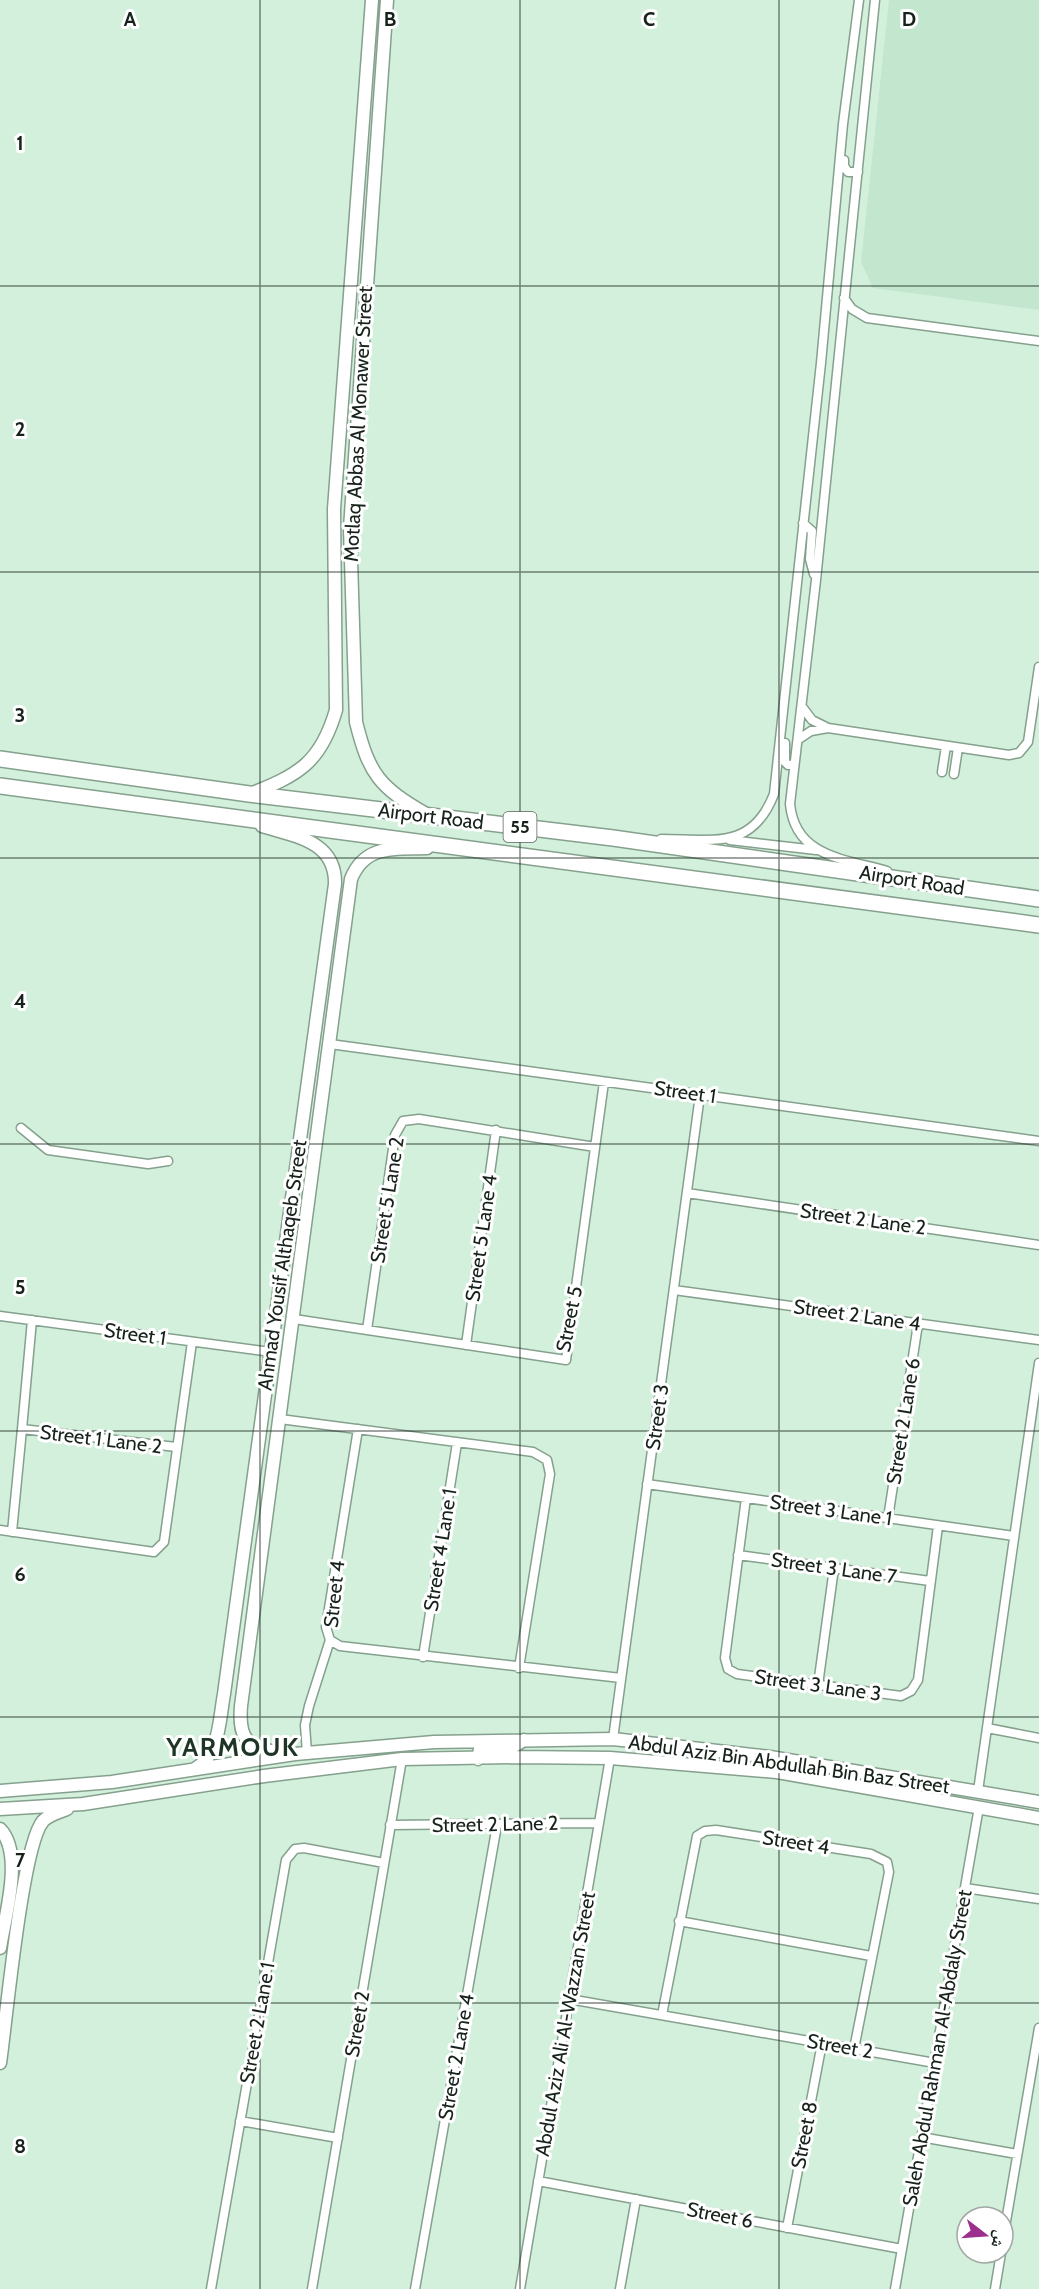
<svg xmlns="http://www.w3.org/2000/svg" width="1039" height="2289" font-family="Cabin,'Noto Naskh Arabic',sans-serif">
  <rect width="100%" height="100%" fill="#d3f0dc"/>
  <path fill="#c3e7ce" d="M889 0H1039V310L873 288 861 262Z"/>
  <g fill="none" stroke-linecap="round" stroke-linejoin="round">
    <defs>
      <path id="street" d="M875 0 816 580 790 804C795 857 845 859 887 871
        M844 160V166L848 172H858
        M844 298 852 309 867 318 1039 341
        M803 523 812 531 810 559 814 574
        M803 708 812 720 828 728 1009 755 1019 753 1028 742 1039 667
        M799 739 811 731 828 728
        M785 743V762L788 765 794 764
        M942 772 946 746
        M954 774 958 748
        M661 839C712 839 752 851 774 794L821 363 843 124 859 0
        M730 840 816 850
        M330 1044 1039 1141
        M21 1128 48 1150 148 1164 168 1161
        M687 1193 1039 1245
        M674 1290 1039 1340
        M0 1316 271 1352
        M294 1319 566 1360 604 1082
        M367 1330 395 1135 403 1121 419 1119 595 1147
        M466 1345 496 1130
        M280 1419 533 1452 547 1460 550 1474 519 1668
        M22 1429 32 1320
        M358 1429 326 1627 330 1640 340 1646 621 1678
        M647 1484 1014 1536
        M746 1498 725 1658 728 1669 737 1674 901 1696 911 1691 918 1680 938 1526
        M888 1518 918 1324
        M0 1530 154 1552 164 1542 192 1342
        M12 1532 22 1429 176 1447
        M738 1555 930 1581
        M423 1657 457 1443
        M818 1685 834 1568
        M987 1728 1039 1738
        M613 1739 700 1095
        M307 1753 305 1725 309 1706 330 1640
        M978 1791 1039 1363
        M390 1825 599 1823
        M965 1888 1039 1899
        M679 1921 871 1956
        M569 1999 935 2063
        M662 2015 697 1836 705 1831 716 1830 871 1854 887 1862 889 1872 854 2049
        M240 2121 338 2138
        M921 2137 1017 2154
        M538 2181 902 2249
        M787 2228 822 2043
        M1003 2239 1039 2028
        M211 2289 286 1860 295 1849 304 1848 384 1863
        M312 2289 402 1759
        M415 2289 497 1825
        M520 2289 610 1758
        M620 2289 636 2199
        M895 2289 979 1807
        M995 2289 1001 2253"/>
      <path id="secondary" d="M387 0 350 528 356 722C369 774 379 787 426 814
        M250 794C299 775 321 762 336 710L334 509 372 0
        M282 1753C249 1748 238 1742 241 1706L351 879C365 844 395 849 427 848
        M478 1759 480 1749 511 1748 524 1740
        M195 1769C220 1754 219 1721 224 1694L335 884C336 841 295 836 262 826
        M0 1791 112 1782 295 1754 434 1742 613 1739 770 1757 1039 1802
        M0 1809 83 1804 264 1776 402 1759 516 1757 610 1758 777 1772 1039 1818
        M0 1829C24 1854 5 1916 0 1948
        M0 2063C6 2022 22 1845 43 1821 48 1815 59 1812 67 1809"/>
      <path id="highway" d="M0 759 249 794 613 838 1039 899
        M0 786 1039 925"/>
    </defs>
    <use href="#street" stroke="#85a08d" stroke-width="11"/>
    <use href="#secondary" stroke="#85a08d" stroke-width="15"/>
    <use href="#highway" stroke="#85a08d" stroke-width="18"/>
    <use href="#street" stroke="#fff" stroke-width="8"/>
    <use href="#secondary" stroke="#fff" stroke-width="12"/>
    <use href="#highway" stroke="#fff" stroke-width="15"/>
  </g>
  <path fill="none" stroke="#17221b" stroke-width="1.5" stroke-opacity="0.55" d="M260 0V2289M520 0V2289M779 0V2289M0 286H1039M0 572H1039M0 858H1039M0 1144H1039M0 1431H1039M0 1717H1039M0 2003H1039"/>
  <g text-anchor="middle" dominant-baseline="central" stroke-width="6" stroke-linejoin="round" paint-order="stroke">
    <rect fill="#fff" stroke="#5d645f" stroke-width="1.5" x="503.5" y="812" width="33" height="30" rx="4.5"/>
    <g font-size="18" font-weight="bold" fill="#17221b">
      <text x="520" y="827">55</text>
    </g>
    <g font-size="20" fill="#17221b" stroke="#fff">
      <text transform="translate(358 424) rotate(-87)">Motlaq Abbas Al Monawer Street</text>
      <text transform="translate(431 816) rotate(7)">Airport Road</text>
      <text transform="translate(912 880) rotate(9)">Airport Road</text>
      <text transform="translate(685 1092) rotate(8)">Street 1</text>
      <text transform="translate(387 1200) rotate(-81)">Street 5 Lane 2</text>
      <text transform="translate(863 1219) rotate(8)">Street 2 Lane 2</text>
      <text transform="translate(481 1238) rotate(-82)">Street 5 Lane 4</text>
      <text transform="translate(282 1265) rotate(-82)">Ahmad Yousif Althaqeb Street</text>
      <text transform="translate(857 1315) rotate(8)">Street 2 Lane 4</text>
      <text transform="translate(569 1319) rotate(-79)">Street 5</text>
      <text transform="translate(135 1334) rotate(8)">Street 1</text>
      <text transform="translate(657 1417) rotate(-82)">Street 3</text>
      <text transform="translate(903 1421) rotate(-81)">Street 2 Lane 6</text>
      <text transform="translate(101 1439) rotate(7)">Street 1 Lane 2</text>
      <text transform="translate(831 1510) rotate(8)">Street 3 Lane 1</text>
      <text transform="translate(440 1550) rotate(-81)">Street 4 Lane 1</text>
      <text transform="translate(834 1568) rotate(8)">Street 3 Lane 7</text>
      <text transform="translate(334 1594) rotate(-84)">Street 4</text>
      <text transform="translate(818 1685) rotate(8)">Street 3 Lane 3</text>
      <text transform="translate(789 1764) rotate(8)">Abdul Aziz Bin Abdullah Bin Baz Street</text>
      <text transform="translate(495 1824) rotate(-1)">Street 2 Lane 2</text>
      <text transform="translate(796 1842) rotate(9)">Street 4</text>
      <text transform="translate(257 2023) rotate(-80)">Street 2 Lane 1</text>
      <text transform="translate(357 2024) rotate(-80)">Street 2</text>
      <text transform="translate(565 2024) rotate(-80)">Abdul Aziz Ali Al-Wazzan Street</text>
      <text transform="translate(840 2046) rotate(10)">Street 2</text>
      <text transform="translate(937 2048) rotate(-80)">Saleh Abdul Rahman Al-Abdaly Street</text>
      <text transform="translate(456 2057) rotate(-80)">Street 2 Lane 4</text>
      <text transform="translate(804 2135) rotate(-79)">Street 8</text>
      <text transform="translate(720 2215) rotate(11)">Street 6</text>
    </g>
    <g font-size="26" font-weight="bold" letter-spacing="1.5" fill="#1e3526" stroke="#fff">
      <text x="233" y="1747">YARMOUK</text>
    </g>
  </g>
  <g font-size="20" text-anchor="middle" font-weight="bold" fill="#17221b" stroke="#fff" stroke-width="6" stroke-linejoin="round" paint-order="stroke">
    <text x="130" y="26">A</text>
    <text x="390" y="26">B</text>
    <text x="649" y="26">C</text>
    <text x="909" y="26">D</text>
    <text x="20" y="150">1</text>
    <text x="20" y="436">2</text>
    <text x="20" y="722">3</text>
    <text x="20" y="1008">4</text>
    <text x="20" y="1294">5</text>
    <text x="20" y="1581">6</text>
    <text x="20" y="1867">7</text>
    <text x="20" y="2153">8</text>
  </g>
  <g transform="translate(985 2235) rotate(107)"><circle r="28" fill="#ffffff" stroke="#a2a7a4" stroke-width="1.5"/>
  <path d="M0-4.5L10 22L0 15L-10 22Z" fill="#9c2e8d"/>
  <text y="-9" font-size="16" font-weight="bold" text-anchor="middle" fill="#17221b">ش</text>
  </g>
</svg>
